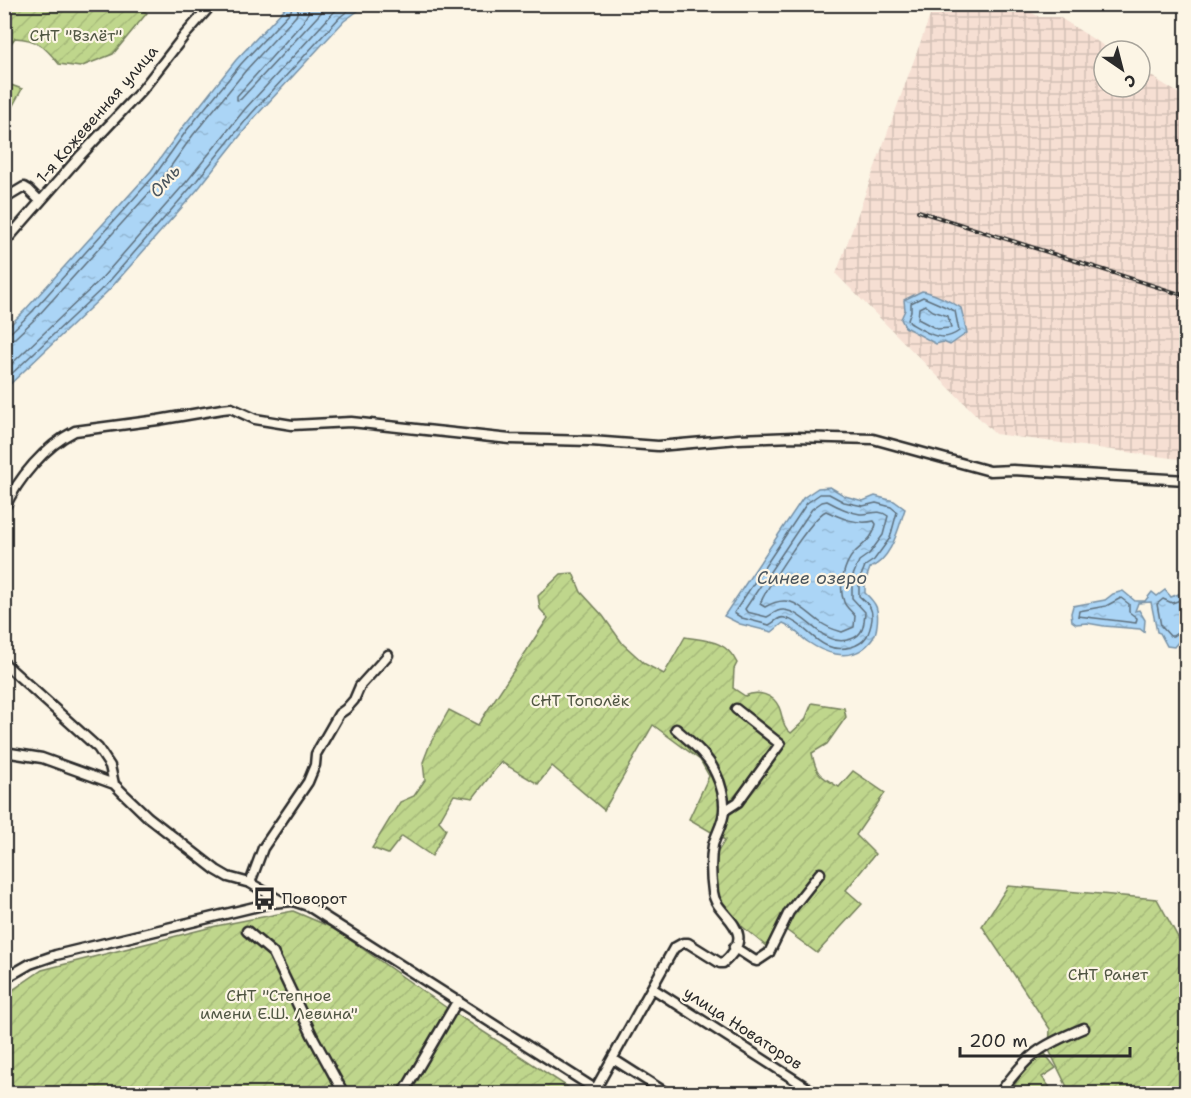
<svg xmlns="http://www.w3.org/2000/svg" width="1191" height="1098" font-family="'Shantell Sans',sans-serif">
  <defs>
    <pattern id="industrial-grid" width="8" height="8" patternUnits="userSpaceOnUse" patternTransform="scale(1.5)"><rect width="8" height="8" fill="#f6dfd3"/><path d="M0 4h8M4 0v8" fill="none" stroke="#d3c0b5"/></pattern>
    <pattern id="forest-crowns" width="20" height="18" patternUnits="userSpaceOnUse" patternTransform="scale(1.5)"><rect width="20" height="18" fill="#bfd68c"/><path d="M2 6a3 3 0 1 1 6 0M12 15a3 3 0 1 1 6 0" fill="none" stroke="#a4b879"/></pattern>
    <pattern id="garden-furrows" width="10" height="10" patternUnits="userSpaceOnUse" patternTransform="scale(1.5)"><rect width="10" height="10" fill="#bfd68c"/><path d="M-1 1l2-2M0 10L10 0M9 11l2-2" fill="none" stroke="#a4b879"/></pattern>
    <pattern id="water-ripples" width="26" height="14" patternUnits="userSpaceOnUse" patternTransform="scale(1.5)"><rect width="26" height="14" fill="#abd5f6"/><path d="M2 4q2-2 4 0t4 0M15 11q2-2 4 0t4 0" fill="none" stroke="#93b7d3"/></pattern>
  </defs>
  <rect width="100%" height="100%" fill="#fcf5e5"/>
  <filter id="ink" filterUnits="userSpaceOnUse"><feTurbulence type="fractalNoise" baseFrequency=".0167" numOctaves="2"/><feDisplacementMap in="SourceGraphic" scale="12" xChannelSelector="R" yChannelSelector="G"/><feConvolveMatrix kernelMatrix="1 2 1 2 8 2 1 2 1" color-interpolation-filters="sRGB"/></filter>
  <g filter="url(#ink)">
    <path fill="url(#industrial-grid)" d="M934 5H1020L1039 17H1059L1112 51H1104V87H1140V69L1186 98V460L995 434 836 274Z"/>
    <path fill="url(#forest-crowns)" stroke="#75805c" stroke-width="1.5" d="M11 85 22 89 5 120V94Z"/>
    <path fill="url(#garden-furrows)" stroke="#75805c" stroke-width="1.5" d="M5 4 133 5 147 13 113 54 80 67 59 64C45 47 38 39 15 38L5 51Z
      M573 573 581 592 603 616 623 644 645 664 664 674 685 637C708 641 726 640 737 663L734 669 733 688 745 696C757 690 773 694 779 707 783 716 782 727 791 733L805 720 812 703 844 708 846 717 827 744 812 753C816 775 820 776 839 787L853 771 885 793 856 835 875 854 846 890 862 904 817 953 778 924 766 946 733 919 714 894V858L725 840 689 819 709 776 700 760 653 725 604 810 552 766 538 784 501 762 473 798 454 795 439 821 446 829 432 856 402 836 388 854 372 848 400 802 414 796 425 780 423 762 430 744 449 710 478 725 548 618 540 609 538 596 561 574Z
      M1008 886 1157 899 1186 952V1093H1070L1049 1050 1050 1029 982 926Z
      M293 911 333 928 447 1008 577 1093H5L4 996 42 970 216 926Z
      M1042 1050 1056 1068 1042 1077 1054 1093 1008 1094 1028 1065Z"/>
    <path fill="url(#water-ripples)" stroke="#7891a5" stroke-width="1.5" d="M288 5H366L344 21 255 117 198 189 110 289 5 389V330L26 309 151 171 183 127 236 60Z
      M922 291C929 291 954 303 961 308L967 333 950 345 943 342 936 344 905 327 901 319 905 310 904 300Z
      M830 487 845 496 863 501 875 496 894 501 905 509C898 529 892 559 870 568L865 582V593C877 604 879 609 877 625 876 636 872 641 864 648 847 661 824 653 808 642 799 636 793 627 783 623L772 632 740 624 724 616 803 498 818 488Z
      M1165 590 1171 597 1186 591V636L1184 635 1174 647 1167 646 1160 633 1157 632 1151 602 1138 603 1135 611 1139 610 1145 620 1144 632 1140 629 1104 626 1087 623 1076 624 1072 621 1071 613 1073 606 1105 600 1113 594 1123 591 1135 601H1145L1152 592 1157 596Z"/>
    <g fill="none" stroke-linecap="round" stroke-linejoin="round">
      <path stroke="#5e6f7c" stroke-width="1.5" d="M309 4 308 13 303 22 237 96V100L241 99 329 4
        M923 297 955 311 959 331C942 344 927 333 910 323L908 319 911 311V303Z
        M925 305 933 311 948 316 951 328 937 329 918 319 919 308Z
        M4 333 11 332 31 313 155 175 187 130 241 64 291 11 292 4
        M4 341 15 338 36 318 161 180 193 135 247 69 296 16 300 4
        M4 371 101 279 188 180 245 109 334 12 344 4
        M4 381 106 285 193 185 251 114 340 17 356 4
        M829 494 844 502 863 506 876 503 891 507 897 512 890 538 874 560 865 566 859 581V596C867 604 873 606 872 619 870 633 866 643 851 647 818 656 808 623 785 618 779 616 775 622 769 625L742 618 734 613 807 503 820 494Z
        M827 501C838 507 848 512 860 514 871 515 878 508 888 516L883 535 869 554 859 561 852 578V598L865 612C864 624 864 635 851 639 822 649 809 613 784 610 777 609 773 614 767 617L747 612 745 609 812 509 822 502Z
        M826 511C841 518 857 525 874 521L876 524C873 539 864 543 854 553 844 564 838 587 844 602 846 608 852 611 855 616L854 627 842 632C835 630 826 627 820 622 801 608 791 592 765 607L760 604C767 587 812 517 826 511Z
        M1121 598 1129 604V612L1137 618 1136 623 1078 616 1079 611 1106 606Z
        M1186 598 1172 603 1163 599 1157 604 1161 626 1170 636H1173L1181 630 1186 629"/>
      <defs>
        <path id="minor" d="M4 199 24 187 29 190 40 201
          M4 243 81 155 142 90 184 36 212 4
          M4 509C18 478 45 446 75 431L158 420 222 409 231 408 255 419 292 425 351 422 510 439 591 441 658 446 738 439 794 437 873 439 990 471 1013 470 1186 480
          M4 663 98 748 110 766 114 784 124 794 148 817 216 870 228 877 250 883 281 901
          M4 752 42 758 114 784
          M724 811 738 802 780 744 736 709
          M250 883 263 848 308 782 315 765 316 754 339 714 346 709 354 700 360 686 388 655
          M247 931 273 953 312 1035 344 1094
          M734 947 754 960 757 961 769 953 789 912 820 873
          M4 979 30 964 56 955 271 903 293 901 308 906 603 1094
          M652 988 817 1094
          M613 1059 668 1094
          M596 1088 674 948 683 943H688L720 963H723C762 929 715 917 713 892 711 877 710 860 713 845 716 834 724 822 724 810 725 799 721 784 716 774 708 755 691 742 676 729
          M403 1094 458 1000
          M999 1094C1028 1054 1040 1046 1084 1028"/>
      </defs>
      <use href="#minor" stroke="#2b2b2b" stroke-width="13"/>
      <use href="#minor" stroke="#fcf5e5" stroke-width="8"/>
      <defs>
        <path id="rail" d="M918 211 1186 296"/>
      </defs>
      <use href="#rail" stroke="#2b2b2b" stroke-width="4"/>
      <use href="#rail" stroke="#fcf5e5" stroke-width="1.5" stroke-dasharray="4.5" stroke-linecap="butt"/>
    </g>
  </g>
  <defs>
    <symbol id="bus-bare" viewBox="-9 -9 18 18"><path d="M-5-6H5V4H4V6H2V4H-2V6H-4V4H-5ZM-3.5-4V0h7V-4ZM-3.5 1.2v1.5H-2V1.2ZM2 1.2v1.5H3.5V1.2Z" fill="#2b2b2b" stroke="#fcf5e5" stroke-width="2.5" paint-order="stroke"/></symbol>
  </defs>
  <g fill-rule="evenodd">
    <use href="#bus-bare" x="248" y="882" width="33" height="33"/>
  </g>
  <g text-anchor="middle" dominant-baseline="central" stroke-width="4.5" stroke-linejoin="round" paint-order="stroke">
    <g font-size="16" fill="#505643" stroke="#fcf5e5">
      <text x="76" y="35">СНТ "Взлёт"</text>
      <text x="580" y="700">СНТ Тополёк</text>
      <text x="1108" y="974">СНТ Ранет</text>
      <text x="279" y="995">СНТ "Степное<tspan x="279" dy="18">имени Е.Ш. Левина"</tspan></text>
    </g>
    <g font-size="16" fill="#2b2b2b" stroke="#fcf5e5">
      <text transform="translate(97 114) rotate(-49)">1-я Кожевенная улица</text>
      <text transform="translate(743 1028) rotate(33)">улица Новаторов</text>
    </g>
    <g font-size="16" fill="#2b2b2b" stroke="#fcf5e5" text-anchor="start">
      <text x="282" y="898">Поворот</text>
    </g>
    <g font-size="18" font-style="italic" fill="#4b565e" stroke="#fcf5e5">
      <text transform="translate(165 181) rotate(-49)">Омь</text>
      <text x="812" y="578">Синее озеро</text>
    </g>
  </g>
  <rect width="1191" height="1098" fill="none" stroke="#fcf5e5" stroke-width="24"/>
  <rect x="12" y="12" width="1167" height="1074" fill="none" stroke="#2b2b2b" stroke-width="2" filter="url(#ink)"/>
  <g transform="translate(1122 69) rotate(145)"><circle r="28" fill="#fcf5e5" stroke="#a8a49b" stroke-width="1.5"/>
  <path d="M0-4.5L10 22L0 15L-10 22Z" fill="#2b2b2b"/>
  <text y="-9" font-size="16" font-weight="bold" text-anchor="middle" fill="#2b2b2b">С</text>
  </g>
  <path d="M960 1047v9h170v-9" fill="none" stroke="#2b2b2b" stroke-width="3"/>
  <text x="969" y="1047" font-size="18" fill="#2b2b2b" stroke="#fcf5e5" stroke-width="4.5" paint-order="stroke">200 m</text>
</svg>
